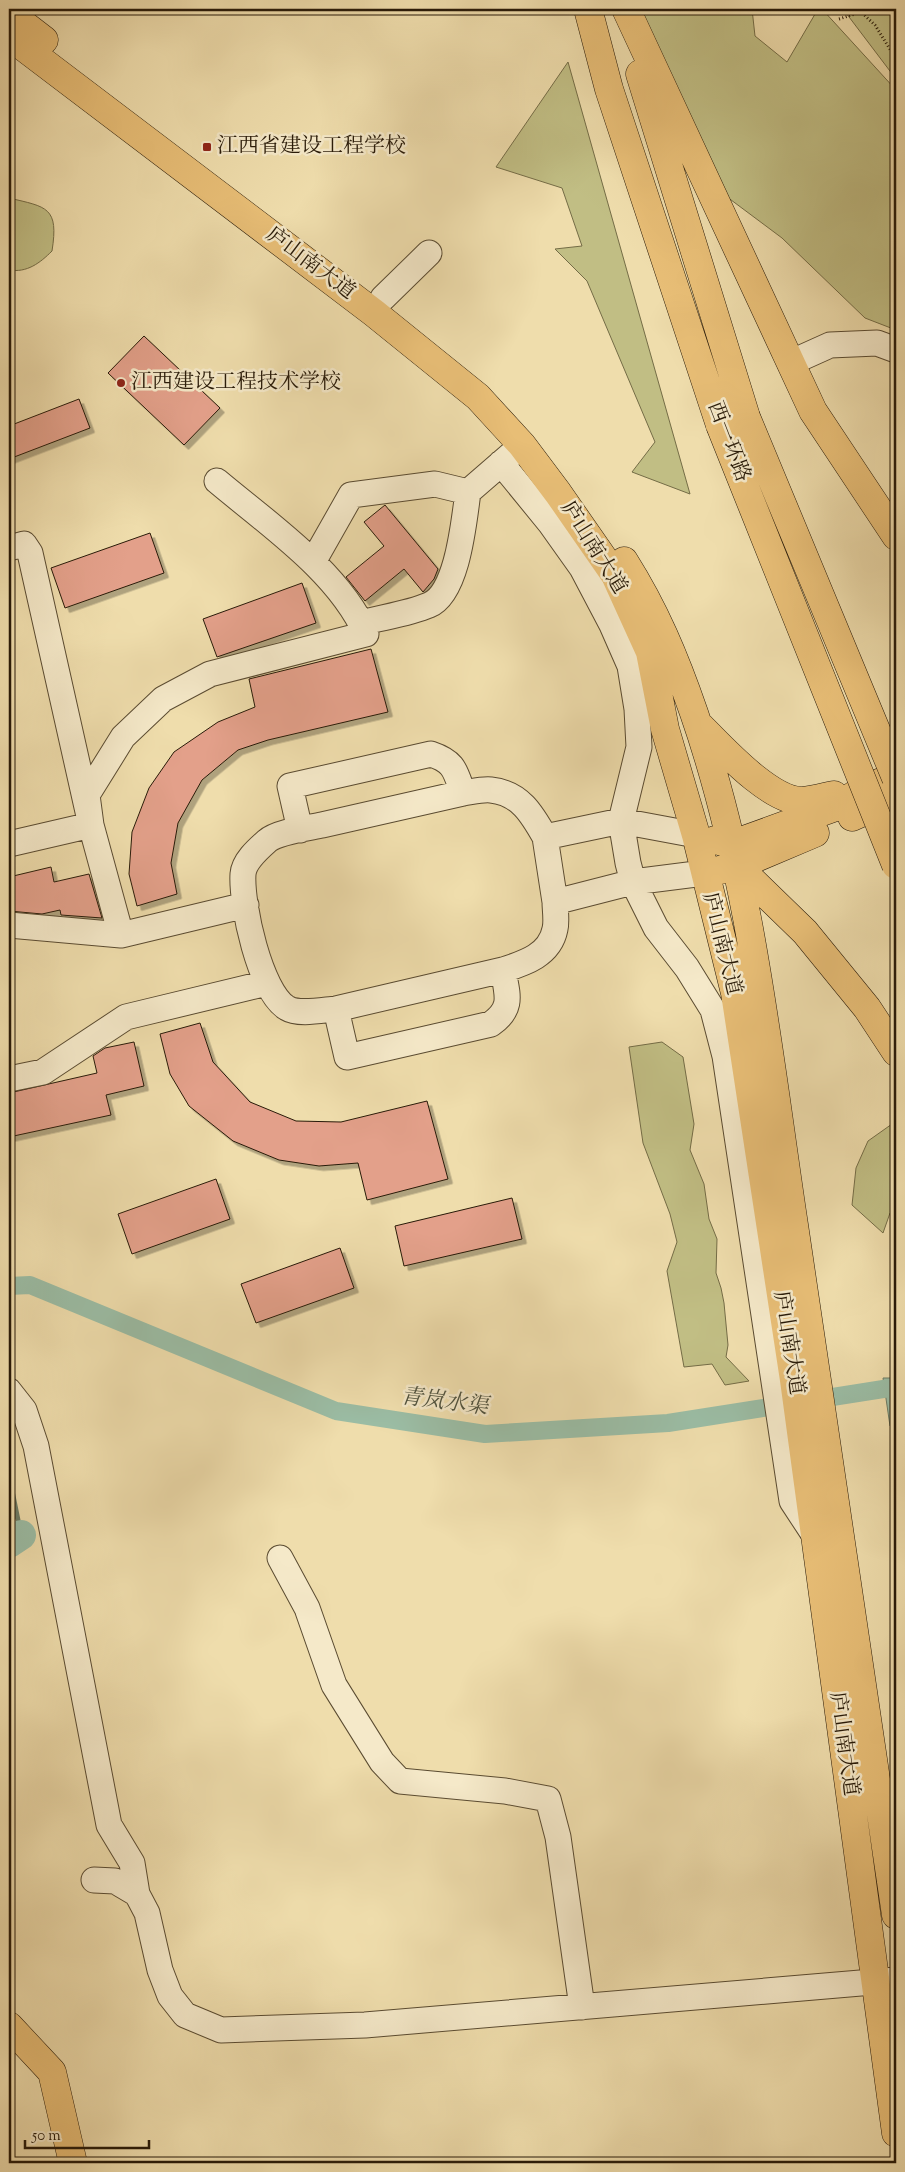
<svg xmlns="http://www.w3.org/2000/svg" width="905" height="2172" font-family="'Sorts Mill Goudy','Noto Serif SC',serif">
  <defs>
    <filter id="shadow"><feDropShadow dx="4.5" dy="4.5" stdDeviation="0" flood-color="#0004"/></filter>
  </defs>
  <rect width="100%" height="100%" fill="#efddac"/>
  <filter id="stains"><feTurbulence type="fractalNoise" baseFrequency=".004" numOctaves="4"/><feColorMatrix values="0 0 0 0 .2 0 0 0 0 .09 0 0 0 0 .02 0 0 0 .5 -.17"/></filter>
  <radialGradient id="worn" r=".72"><stop offset=".6" stop-color="#630" stop-opacity="0"/><stop offset="1" stop-color="#630" stop-opacity=".3"/></radialGradient>
  <path fill="#c1be84" stroke="#746c46" d="M636 9H752L755 36 787 62 818 9H822L896 90V330L865 318 782 238 711 185Z
    M843 9H896V79Z
    M568 62 690 494 632 472 655 442 587 281 555 249 582 246 562 188 496 167Z
    M9 198C47 207 59 207 52 251 40 263 27 273 9 270Z
    M662 1042 683 1057 694 1124 690 1150 704 1184 709 1219 717 1239 716 1273 721 1288 724 1303 728 1345 726 1357 749 1381 725 1385 712 1364 684 1367 667 1271 677 1242 670 1214 643 1143 629 1047Z
    M892 1124 896 1126V1214L890 1213 883 1233 852 1205 856 1168 868 1141Z"/>
  <path fill="#9bbda5" stroke="#6d7c66" d="M883 1378H896V1425L890 1426Z"/>
  <g fill="none" stroke-linecap="round" stroke-linejoin="round">
    <path stroke="#6d7c66" stroke-width="5" d="M9 1415 13 1417 9 1441
      M9 1476 21 1535"/>
    <path stroke="#9bbda5" stroke-width="18" d="M9 1286 30 1285 336 1411 485 1434 668 1423 896 1387"/>
    <path stroke="#9bbda5" stroke-width="30" d="M9 1543 21 1535"/>
  </g>
  <path fill="#e3a08a" stroke="#281a08" filter="url(#shadow)" d="M144 336 220 408 184 445 108 373Z
    M79 399 90 428 9 459V426Z
    M385 505 438 569 434 579 423 592 404 569 365 601 346 577 384 546 364 522Z
    M150 533 164 573 65 608 51 568Z
    M302 583 316 623 217 657 203 619Z
    M371 649 388 712 268 740 238 750 202 780 178 823 171 863 177 894 137 906 129 874 132 832 149 788 174 752 218 722 255 707 249 679Z
    M51 867 54 882 89 874 102 918 61 915 60 910 42 914 9 911V877Z
    M200 1023 213 1062 250 1102 296 1121 341 1122 427 1101 448 1179 367 1200 358 1163 319 1166 279 1160 233 1141 189 1106 170 1074 160 1034Z
    M134 1042 144 1086 106 1095 111 1115 9 1137V1093L97 1073 93 1056 105 1048Z
    M216 1179 230 1219 132 1254 118 1214Z
    M512 1198 522 1239 404 1266 395 1226Z
    M340 1248 354 1288 256 1323 241 1284Z"/>
  <g fill="none" stroke-linecap="round" stroke-linejoin="round">
    <defs>
      <path id="minor" d="M383 298 429 253
        M790 363 830 345 877 343 896 350
        M501 463 550 523 582 568 612 625 630 666 637 709 639 747 621 821 628 863 633 882 656 928 687 968 713 1010 725 1056 792 1501 815 1536
        M9 548 24 544 30 553 91 825 9 844
        M313 562 351 495 435 484 468 492 513 453
        M361 623C383 617 408 614 429 605 458 593 464 520 468 492
        M300 830 290 786 431 754C455 762 455 771 463 793
        M696 835 621 821 545 837C532 814 520 793 491 790 482 789 471 792 463 793 416 804 369 814 322 825 308 828 277 832 267 841 258 849 244 861 243 874 241 904 260 992 287 1008 298 1015 323 1010 336 1009L503 970C525 963 550 955 555 929 557 921 555 910 555 902L633 882 704 873
        M545 837 555 902
        M9 925 121 935 246 905
        M121 935 91 825 87 795 123 737 163 699 210 674 366 634C339 572 268 524 217 481
        M336 1009 347 1057 491 1024C514 1008 507 994 503 970
        M9 1079 43 1072 126 1017 267 983
        M9 1391 24 1410 36 1446 109 1825 132 1863 137 1894
        M280 1558 307 1608 334 1685 382 1762 400 1781 505 1791 548 1799 558 1837 582 2007
        M94 1880 115 1881 137 1894 147 1913 160 1970 170 1996 185 2015 221 2030 365 2025 896 1980"/>
      <path id="major" d="M9 2026 52 2072 73 2163"/>
      <path id="highway" d="M588 9 609 89 720 425
        M626 9 813 411 896 536
        M9 13 44 40
        M9 36 374 313 478 397 522 445 558 493 615 575 650 652 665 729 696 835 735 993 794 1380 896 2133
        M640 74 746 417
        M624 561C655 610 675 658 694 713 751 877 768 1053 794 1225 828 1455 862 1685 896 1915
        M701 727C723 749 771 802 803 801 813 800 824 797 834 795
        M852 817 896 797
        M715 840 733 844 838 806 862 790 896 776
        M737 866 805 932 867 1008 896 1052
        M720 870 737 866 815 833"/>
    </defs>
    <use href="#minor" stroke="#5a4b31" stroke-width="27"/>
    <use href="#major" stroke="#281a08" stroke-width="29"/>
    <use href="#highway" stroke="#281a08" stroke-width="29"/>
    <path stroke="#281a08" stroke-width="3" stroke-dasharray="1 2.5" stroke-linecap="butt" d="M839 19 861 12 875 25 896 59"/>
    <use href="#minor" stroke="#f5e9c9" stroke-width="25"/>
    <use href="#major" stroke="#e8be76" stroke-width="28"/>
    <use href="#highway" stroke="#e8be76" stroke-width="28"/>
    <defs>
      <path id="highway-bridge" d="M746 417 896 778
        M720 425 896 865"/>
    </defs>
    <use href="#highway-bridge" stroke="#281a08" stroke-width="29" stroke-linecap="butt"/>
    <use href="#highway-bridge" stroke="#e8be76" stroke-width="28"/>
  </g>
  <g fill="#8f2418" stroke="#f5e9c9" stroke-width="2">
    <rect x="202" y="142" width="10" height="10" rx="2.5"/>
    <circle cx="121" cy="383" r="5"/>
  </g>
  <g text-anchor="middle" dominant-baseline="central" stroke-width="5" stroke-linejoin="round" paint-order="stroke">
    <g font-size="21" fill="#281a08" stroke="#f5e9c9" text-anchor="start">
      <text x="217" y="147">江西省建设工程学校</text>
      <text x="131" y="383">江西建设工程技术学校</text>
    </g>
    <g font-size="21" fill="#281a08" stroke="#f5e9c9">
      <text transform="translate(310 264) rotate(37)">庐山南大道</text>
      <text transform="translate(728 442) rotate(69)">西一环路</text>
      <text transform="translate(593 548) rotate(58)">庐山南大道</text>
      <text transform="translate(721 944) rotate(76)">庐山南大道</text>
      <text transform="translate(788 1343) rotate(81)">庐山南大道</text>
      <text transform="translate(843 1744) rotate(82)">庐山南大道</text>
    </g>
    <g font-size="22" font-style="italic" fill="#50533f" stroke="#f5e9c9">
      <text transform="translate(444 1403) rotate(7)">青岚水渠</text>
    </g>
  </g>
  <rect width="905" height="2172" fill="none" stroke="#efddac" stroke-width="30"/>
  <rect x="10" y="10" width="885" height="2152" fill="none" stroke="#281a08" stroke-width="2.5"/>
  <rect x="15" y="15" width="875" height="2142" fill="none" stroke="#281a08"/>
  <path d="M25 2140v8h124v-8" fill="none" stroke="#281a08" stroke-width="2.5"/>
  <text x="32" y="2140" font-size="15" fill="#281a08" stroke="#f5e9c9" stroke-width="4" paint-order="stroke">50 m</text>
  <rect width="100%" height="100%" filter="url(#stains)"/>
  <rect width="100%" height="100%" fill="url(#worn)"/>
</svg>
